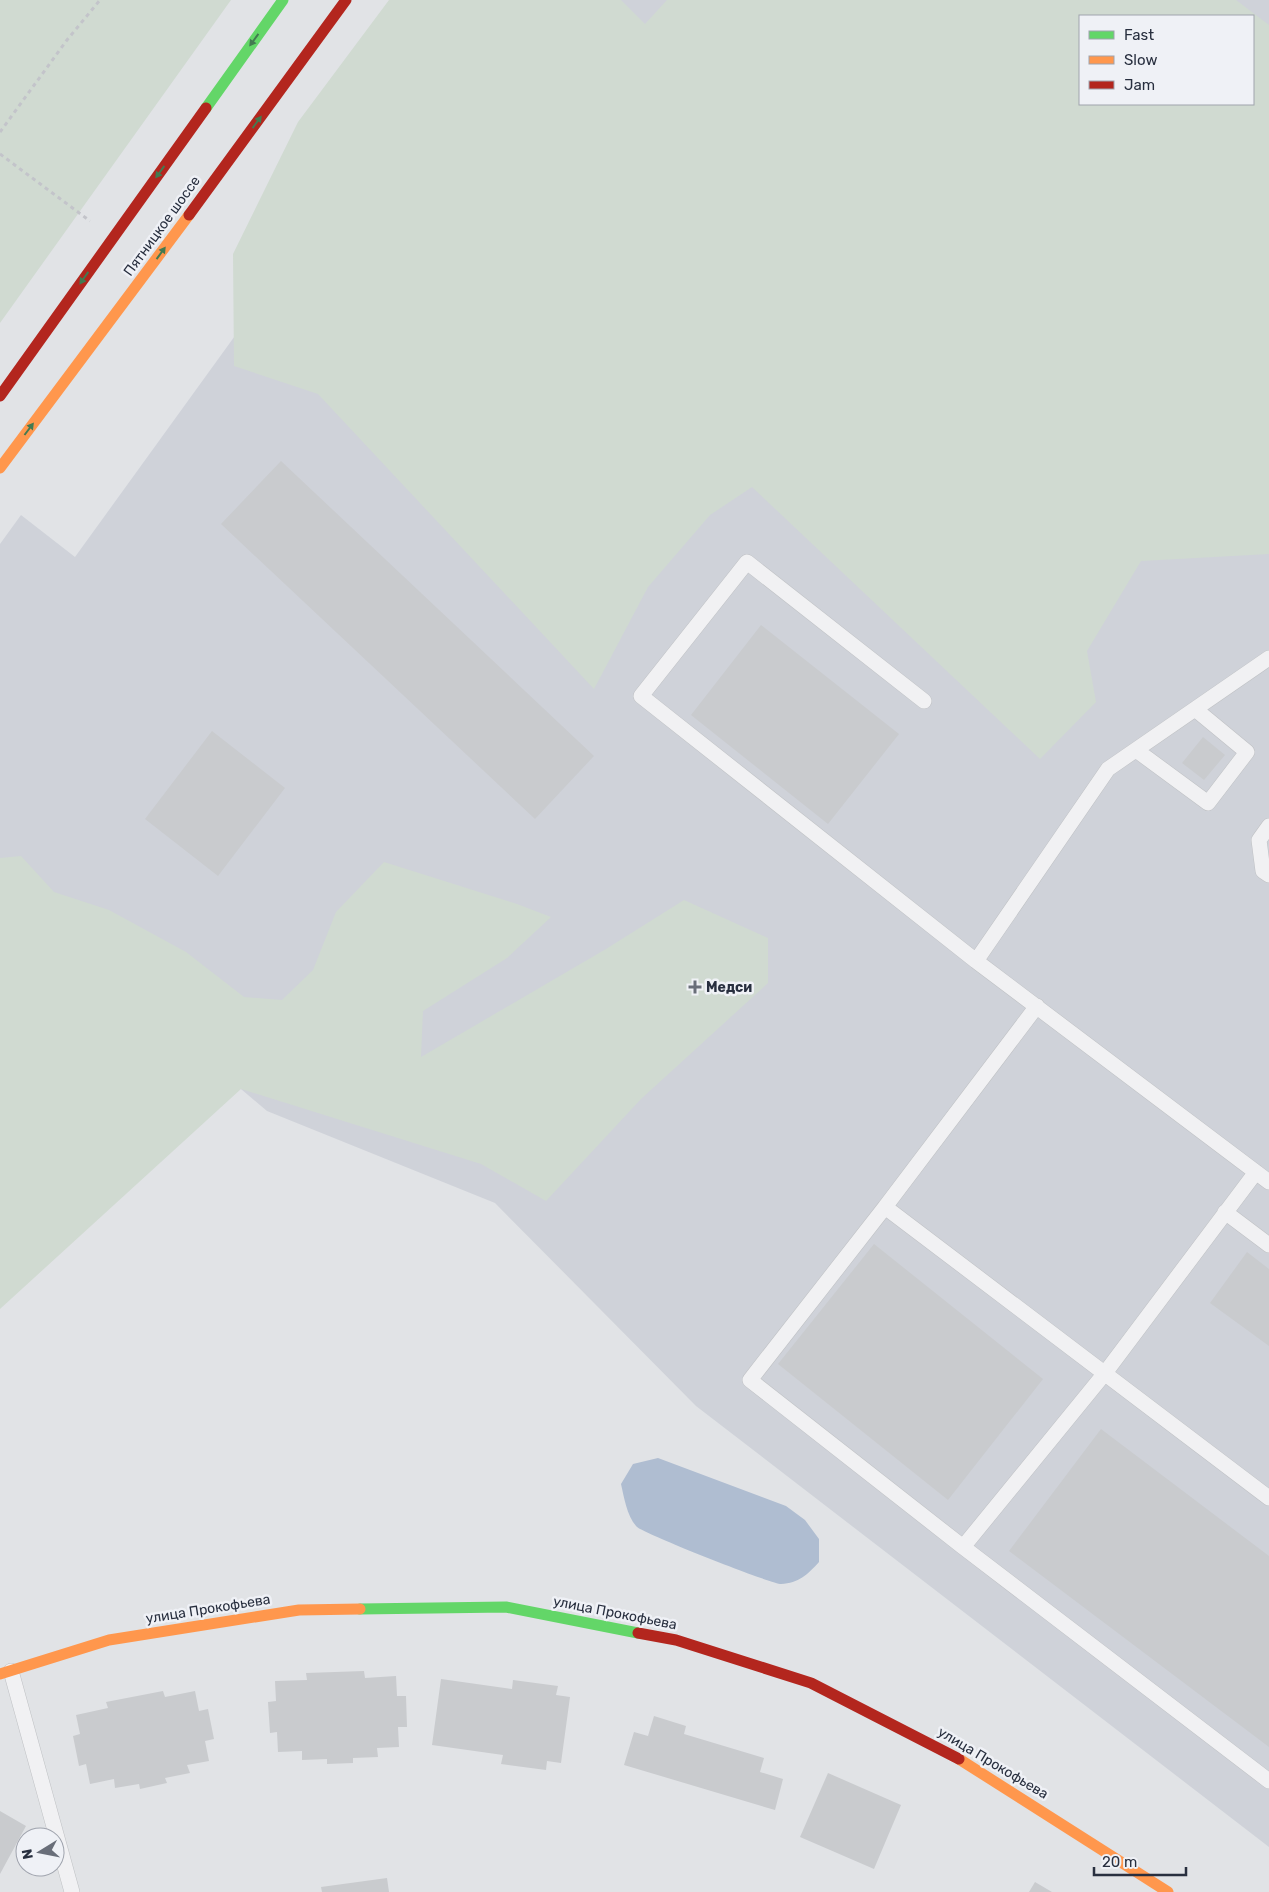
<svg xmlns="http://www.w3.org/2000/svg" width="1269" height="1892" font-family="Rubik,sans-serif">
  <rect width="100%" height="100%" fill="#e1e3e6"/>
  <path fill="#cfd2d9" fill-rule="evenodd" d="M478 0H1269V1847L696 1406 495 1203 267 1111 0 885V544L21 515 75 557ZM1080 16H1253V104H1080Z"/>
  <path fill="#d0dad1" fill-rule="evenodd" d="M0 0H231L0 323Z
    M389 0H621L645 24 667 0H1236L1269 25V554L1141 561 1087 651 1096 702 1040 759 752 487 710 515 648 587 594 689 318 394 234 366 233 254 298 122ZM1253 16V104H1080V16Z
    M21 856 54 892 109 910 186 952 244 997 282 1000 313 970 336 912 384 862 517 904 551 917 507 958 423 1011 421 1057 606 949 684 900 768 938V983L641 1099 546 1201 481 1164 241 1089 0 1309V858Z"/>
  <path fill="#afbdd1" d="M658 1458 786 1506 805 1520 819 1539V1562C807 1575 799 1583 781 1584 771 1584 645 1534 637 1527 627 1517 624 1497 621 1484L633 1464Z"/>
  <path fill="#c9cbce" d="M281 461 594 756 535 819 221 524Z
    M761 625 899 734 828 824 691 715Z
    M212 731 285 788 218 876 145 819Z
    M1203 737 1225 755 1204 780 1182 763Z
    M874 1244 1043 1379 948 1500 778 1364Z
    M1247 1252 1269 1269V1346L1210 1303Z
    M1101 1429 1269 1556V1747L1009 1551Z
    M364 1671 365 1678 396 1676 397 1696H406L407 1727H398L399 1747 377 1748 378 1757 353 1758V1763L327 1764V1759L302 1760V1751L278 1752 277 1732 270 1733 268 1702 276 1701 275 1681 307 1680 306 1673Z
    M441 1679 512 1689 513 1680 558 1686 556 1695 570 1697 561 1763 547 1761 546 1770 501 1764 503 1755 432 1745Z
    M163 1691 165 1697 195 1691 199 1711 208 1709 214 1739 205 1741 209 1761 187 1765 190 1773 165 1778 167 1783 140 1789 139 1784 115 1788 114 1779 90 1784 86 1764 79 1766 73 1736 80 1734 76 1715 108 1708 106 1702Z
    M654 1716 686 1726 684 1734 764 1758 760 1772 783 1779 775 1810 624 1765 634 1732 648 1736Z
    M828 1773 901 1805 874 1869 800 1837Z
    M0 1811 26 1826 0 1874Z
    M387 1878 389 1892H322L321 1887Z
    M1035 1882 1052 1892H1029Z"/>
  <g fill="none" stroke-linecap="round" stroke-linejoin="round">
    <defs>
      <path id="lane" d="M924 701 747 562 641 696 976 961 1269 1182
        M1136 750 1208 803 1247 752 1195 709
        M1269 826 1259 840 1263 871 1269 875
        M976 961 1108 769 1269 658
        M1037 1006 885 1207 1269 1498
        M885 1207 750 1380 963 1547 1105 1373 1256 1172
        M1225 1212 1269 1245
        M963 1547 1269 1781
        M11 1671 72 1892"/>
    </defs>
    <use href="#lane" stroke="#bfc1c4" stroke-width="16"/>
    <path stroke="#c3c4ca" stroke-width="3" stroke-dasharray="4 4" stroke-linecap="butt" d="M0 132 67 40 100 0
      M0 154 90 221"/>
    <use href="#lane" stroke="#f1f1f3" stroke-width="15"/>
    <path stroke="#63d668" stroke-width="11" d="M206 108 283 0
      M360 1609 506 1607 638 1633"/>
    <path stroke="#ff974d" stroke-width="11" d="M0 468 189 215
      M0 1674 109 1640 299 1610 360 1609
      M959 1759 1168 1892"/>
    <path stroke="#b3261e" stroke-width="11" d="M189 215 346 0
      M0 396 206 108
      M638 1633 676 1640 811 1683 959 1759"/>
  </g>
  <defs><path id="oneway-solid" d="M-6-.8H1V-3.2L6.5 0L1 3.2V.8H-6Z" transform="scale(1.25)"/></defs>
  <g fill="#437a51">
    <use href="#oneway-solid" transform="translate(254 40) rotate(126)"/>
    <use href="#oneway-solid" transform="translate(257 122) rotate(-54)"/>
    <use href="#oneway-solid" transform="translate(160 172) rotate(126)"/>
    <use href="#oneway-solid" transform="translate(161 253) rotate(-54)"/>
    <use href="#oneway-solid" transform="translate(84 278) rotate(125)"/>
    <use href="#oneway-solid" transform="translate(29 429) rotate(-53)"/>
  </g>
  <path fill="#696e79" stroke="#eff1f6" stroke-width="2" d="M692.5 979.5h5v5h5v5h-5v5h-5v-5h-5v-5h5z"/>
  <g text-anchor="middle" dominant-baseline="central" stroke-width="5" stroke-linejoin="round" paint-order="stroke">
    <g font-size="14" fill="#282f3f" stroke="#eff1f6">
      <text transform="translate(162 226) rotate(-54)">Пятницкое шоссе</text>
      <text transform="translate(208 1609) rotate(-9)">улица Прокофьева</text>
      <text transform="translate(615 1613) rotate(11)">улица Прокофьева</text>
      <text transform="translate(993 1763) rotate(31)">улица Прокофьева</text>
    </g>
    <g font-size="14" font-weight="bold" fill="#282f3f" stroke="#eff1f6" text-anchor="start">
      <text x="706" y="987">Медси</text>
    </g>
  </g>
  <rect x="1079" y="15" width="175" height="90" fill="#eff1f6" stroke="#9fa3ad"/>
  <rect x="1089" y="31" width="25" height="8" fill="#63d668" stroke="#9fa3ad"/>
  <text x="1124" y="40" font-size="15" fill="#282f3f">Fast</text>
  <rect x="1089" y="56" width="25" height="8" fill="#ff974d" stroke="#9fa3ad"/>
  <text x="1124" y="65" font-size="15" fill="#282f3f">Slow</text>
  <rect x="1089" y="81" width="25" height="8" fill="#b3261e" stroke="#9fa3ad"/>
  <text x="1124" y="90" font-size="15" fill="#282f3f">Jam</text>
  <g transform="translate(40 1852) rotate(260)"><circle r="24" fill="#eff1f6" stroke="#9fa3ad"/>
  <path d="M0-4L9 19L0 12L-9 19Z" fill="#696e79"/>
  <text y="-8" font-size="14" font-weight="bold" text-anchor="middle" fill="#282f3f">N</text>
  </g>
  <path d="M1094 1867v8h92v-8" fill="none" stroke="#282f3f" stroke-width="2.5"/>
  <text x="1102" y="1867" font-size="15" fill="#282f3f" stroke="#eff1f6" stroke-width="4" paint-order="stroke">20 m</text>
</svg>
